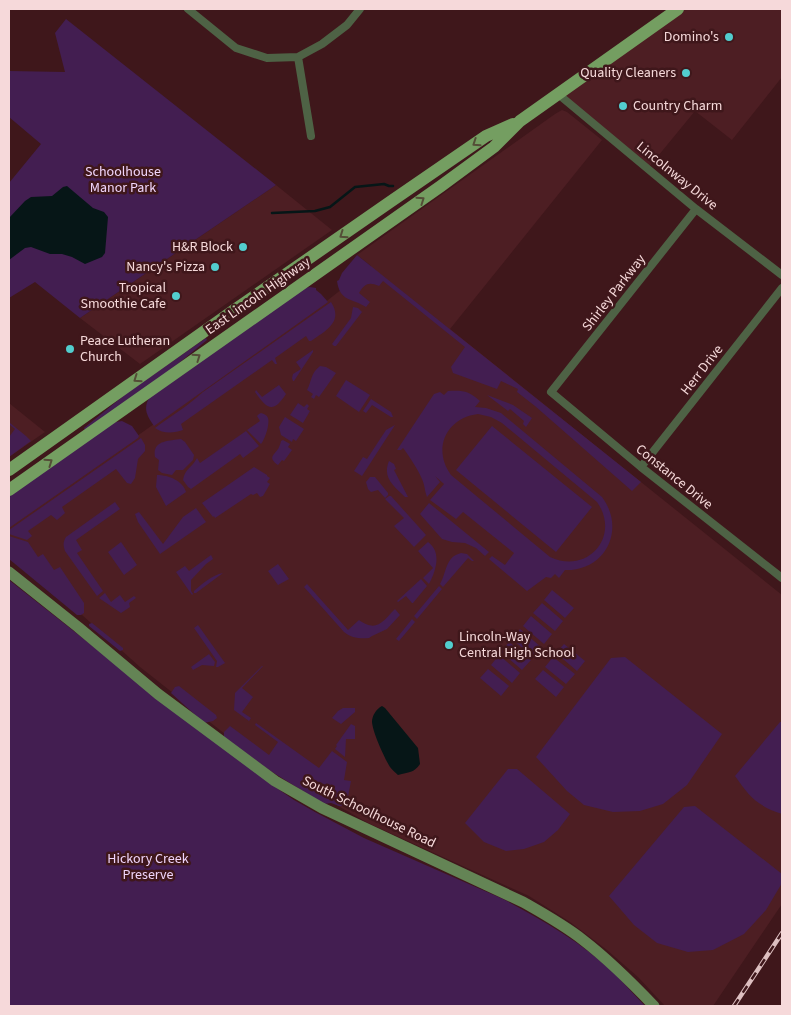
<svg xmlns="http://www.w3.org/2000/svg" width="791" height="1015" font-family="'Source Sans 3',sans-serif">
  <rect width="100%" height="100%" fill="#3f171b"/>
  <path fill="#4d1e23" d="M681 9H782V77L732 140 695 111 649 167 561 94Z
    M562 110 567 112 602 140 450 329 782 595V904L713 1006H665L638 977 607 950 570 922 529 896 368 823 258 760 140 667 62 597 9 545V527L323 304 371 266 357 255 555 114Z
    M276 185 332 230 140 364 80 318Z
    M9 403 45 432 9 457Z"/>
  <path fill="#431e51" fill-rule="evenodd" d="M66 19 276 185 80 318 35 282 9 298V183L41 144 9 117V71L65 72 55 33Z
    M357 255 641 482 632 491 535 406 517 392 518 389 501 381 497 389 453 373 451 367 465 347 383 281 379 286C369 282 365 283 359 293L370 302 366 307C352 298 340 302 337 281L339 280 342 273Z
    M310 287 316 288V290L321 294 328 302 154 426C147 416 143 409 149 398L305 288Z
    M331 302C344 322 325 331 311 341H309L306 336 275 358 277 364H275L272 360 181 424 183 430C174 433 163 434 155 428 171 416 188 406 203 392Z
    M353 307 358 308 362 312 336 346H334L332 344 351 318Z
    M206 338 207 340 168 372 85 430 84 428 127 393Z
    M313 350V352L294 381H293L292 378 293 374 301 369 296 362Z
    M320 366 326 367 336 373 319 397 316 395 314 399 311 397 313 394 307 390C312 381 310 374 320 366Z
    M346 380 370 395 359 412 336 396Z
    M279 385 286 394C273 414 267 409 255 392L256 390 262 397Z
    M448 391C463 390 469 391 480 401L475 407 486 408 501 413 602 497C626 529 606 571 565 570L559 578 555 574 551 578 546 577 527 591 489 559 492 556 505 565 514 553 463 512 456 519 430 500 444 484 435 476 440 482 427 497C425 492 425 489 424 485 423 477 408 454 403 448L401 450H397L434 394 440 392 444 395ZM478 414 491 417 502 423 597 502C621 536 588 575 550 557L451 475C432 449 446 418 478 414Z
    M487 395 513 405 532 418 526 427 523 424 524 421 510 409 508 411Z
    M371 399 391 412 393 417H391L372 405 366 413 363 411Z
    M298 403 304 407 307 404 309 406 307 409 310 411 303 423 290 415Z
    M261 413C264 414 267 415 268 418 270 424 265 439 261 444L247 430 260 421 257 416 259 414Z
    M285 417 304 429 296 441 293 439 292 442 281 435 279 427Z
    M122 421 132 426 139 436 138 438 9 528V496L110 425 116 422Z
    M10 423 26 436 31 441 9 457V437L15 429 10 425Z
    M395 425 362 476 354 471 363 457 367 459 386 430Z
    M492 426 592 507 556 552 456 470Z
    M246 431 259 446 243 458 240 454 191 489 188 487 183 480C185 468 192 468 197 458L200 463Z
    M141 438 145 445V451L138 459 135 478 131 484 127 483 116 469 62 507 65 513 57 520 51 515 28 531 32 536 27 540 9 534V530Z
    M181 439 185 442 194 455 193 460 183 470H176L172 475 162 473 158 470 159 460 155 457C152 440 169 441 181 439Z
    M283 440 290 444 288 447 292 450 284 461 282 460 278 465C268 458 273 456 278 449 279 448 281 442 281 441Z
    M389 461 394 464 396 469 394 470 408 497H405C394 486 382 478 389 461Z
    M254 467 267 475V476L270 478 267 482 270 484 263 496 260 497 257 493 253 495 251 494 215 518 214 516 213 517 202 503Z
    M157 475C169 475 183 481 186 492L166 506 156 487Z
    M370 477H375L388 493V495L385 498 378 490 371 492 368 489 366 482Z
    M389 496H391L426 535 414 547 394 526 404 518 385 499Z
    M115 502 120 509 76 540 82 550 77 553 103 591 97 596 65 551C63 545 63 542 66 537Z
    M429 503 489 552 485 556 476 548 465 543 452 542 442 539 420 514Z
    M196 508 206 522 160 554 138 522 135 514 139 512 163 544 183 517Z
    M9 536 28 542 38 557 43 554 54 570 60 567 84 603V613L81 615H77L9 559Z
    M121 542 137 565 124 575 108 552Z
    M428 542C442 552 436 571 429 584L423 578 433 568 418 551Z
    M461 553 467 554 474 561H472L468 558 443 587 440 584C447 572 445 557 461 553Z
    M211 555 213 559 206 564 191 580V591L193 594 192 595 176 572 185 566 189 571Z
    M278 564 289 579 278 585 268 571Z
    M223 573 196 593H194V591C202 584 212 575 223 573Z
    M421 579 427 586 413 603H412L406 596 398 602 397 601Z
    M9 580 184 718 278 789 294 800 315 812 364 838 503 899C541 919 581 942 613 972 624 983 634 995 645 1006H9Z
    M307 584 348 630 359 620C377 633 383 621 395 609L400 615 387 629 372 636 369 638C360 639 351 638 344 632L304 587Z
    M439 586 442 589 417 619 414 616Z
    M552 590 574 608 565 618 544 600Z
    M105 593 111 602 120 595 125 602 134 596 136 598 129 603 130 607 121 613 99 598Z
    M542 603 563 621 555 631 533 613Z
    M531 616 552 634 544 644 523 626Z
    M412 619 415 622 399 641 396 639Z
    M92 623 123 648V650L120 651 89 626V624Z
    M198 625 225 663 218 667H216L217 661 194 628Z
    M520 629 541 647 533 657 512 639Z
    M509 642 531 660 522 670 501 652Z
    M564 644 585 661 577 671 556 653Z
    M209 654 215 662 214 666 202 665 193 670 191 667Z
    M499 655 520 673 512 683 491 665Z
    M553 657 575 674 566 684 545 667Z
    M625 657 722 734 687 785 663 804 640 811 613 812 584 805 567 791 536 757 611 658Z
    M262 666H263L242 688 253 697 242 712 251 718 249 721 234 710 235 693Z
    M488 669 509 686 501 696 480 678Z
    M543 670 564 687 556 697 535 679Z
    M179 686 216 715 217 718 213 721 204 723 171 693 175 687Z
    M343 708H355V712L341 724 332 718 338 711Z
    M780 722H782V814C757 806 749 796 735 776Z
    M256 723 319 768 332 751 347 762 344 780 351 781 347 802 341 806H339L331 803 324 804 314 798 269 770 224 737V732L230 726 269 755 278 742 255 725Z
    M351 724 355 726V739H346L345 757 335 749 337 746 336 745Z
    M508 769H517L570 814 558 830 544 842 524 849 506 851 484 842 465 823Z
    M695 806 782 874V883L766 910 744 934 713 950 688 952 657 943 634 925 609 896 684 807Z"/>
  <path fill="#061617" d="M67 186 93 208 104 212 108 217 105 253 102 257 85 264 72 257 62 254H50L31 247 25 248 9 260V218L25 201 31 197 52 196 63 187Z
    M382 706 385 708 418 748 420 764C414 773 409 772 398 775 395 772 392 770 390 767 384 757 373 733 372 722 372 716 376 709 382 706Z"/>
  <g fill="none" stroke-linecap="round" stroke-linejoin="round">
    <path stroke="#061617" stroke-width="2.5" d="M272 213 315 211 330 207 355 187 384 184 389 186H393"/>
    <path stroke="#4e6245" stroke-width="8" d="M188 9 236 48 267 58 298 57 322 44 347 25 360 9
      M298 57 311 136
      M558 94 696 209 782 275
      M696 209 551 392 641 467 782 578
      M641 467 782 288"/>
    <path stroke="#648455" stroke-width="11" d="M9 572 78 627 158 694 275 781 322 808 523 902C544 914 564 925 583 940 609 960 632 983 654 1006"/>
    <path stroke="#749e61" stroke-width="12" d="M9 470 233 311 390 202 486 136 513 124
      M9 490 441 186 494 147 520 121 678 9"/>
    <defs>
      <path id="rail" d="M734 1006 782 933"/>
    </defs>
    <use href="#rail" stroke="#ddbfc0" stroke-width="4.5"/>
    <use href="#rail" stroke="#3f171b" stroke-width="2.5" stroke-dasharray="8" stroke-linecap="butt"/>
  </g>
  <defs><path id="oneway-chevron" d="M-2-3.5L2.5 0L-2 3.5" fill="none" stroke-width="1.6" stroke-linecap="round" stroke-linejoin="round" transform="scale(1.25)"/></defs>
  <g stroke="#544d37">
    <use href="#oneway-chevron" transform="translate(476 143) rotate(146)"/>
    <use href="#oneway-chevron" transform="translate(421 200) rotate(-35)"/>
    <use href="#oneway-chevron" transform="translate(343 235) rotate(145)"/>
    <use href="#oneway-chevron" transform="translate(197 357) rotate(-35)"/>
    <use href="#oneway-chevron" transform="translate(137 379) rotate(145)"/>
    <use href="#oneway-chevron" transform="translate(49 462) rotate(-35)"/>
  </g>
  <g fill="#52cdce" stroke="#3f171b" stroke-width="2">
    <circle cx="729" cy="37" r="5"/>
    <circle cx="686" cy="73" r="5"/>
    <circle cx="623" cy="106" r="5"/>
    <circle cx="243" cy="247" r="5"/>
    <circle cx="215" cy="267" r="5"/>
    <circle cx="176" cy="296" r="5"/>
    <circle cx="70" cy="349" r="5"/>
    <circle cx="449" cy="645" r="5"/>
  </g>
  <g text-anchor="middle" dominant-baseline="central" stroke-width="5" stroke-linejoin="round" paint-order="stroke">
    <g font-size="14" fill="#f6d9da" stroke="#3f171b" text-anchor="end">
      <text x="719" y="37">Domino's</text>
      <text x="676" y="73">Quality Cleaners</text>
      <text x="633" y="106" text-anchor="start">Country Charm</text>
      <text x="233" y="247">H&amp;R Block</text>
      <text x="205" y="267">Nancy's Pizza</text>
      <text x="166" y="288">Tropical<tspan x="166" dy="16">Smoothie Cafe</tspan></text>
      <text x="80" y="341" text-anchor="start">Peace Lutheran<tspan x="80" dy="16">Church</tspan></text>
      <text x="459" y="637" text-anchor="start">Lincoln-Way<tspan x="459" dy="16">Central High School</tspan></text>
    </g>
    <g font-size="14" fill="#f0d5fb" stroke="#3f171b">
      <text x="123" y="172">Schoolhouse<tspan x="123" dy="16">Manor Park</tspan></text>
      <text x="148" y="859">Hickory Creek<tspan x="148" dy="16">Preserve</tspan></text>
    </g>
    <g font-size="14" fill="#f6d9da" stroke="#3f171b">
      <text transform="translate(677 176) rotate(39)">Lincolnway Drive</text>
      <text transform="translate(614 293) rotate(-52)">Shirley Parkway</text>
      <text transform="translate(258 296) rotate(-35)">East Lincoln Highway</text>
      <text transform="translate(702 370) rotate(-52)">Herr Drive</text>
      <text transform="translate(674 477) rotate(39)">Constance Drive</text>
      <text transform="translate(369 812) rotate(26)">South Schoolhouse Road</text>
    </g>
  </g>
  <rect width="791" height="1015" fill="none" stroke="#f6d9da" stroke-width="20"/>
</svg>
